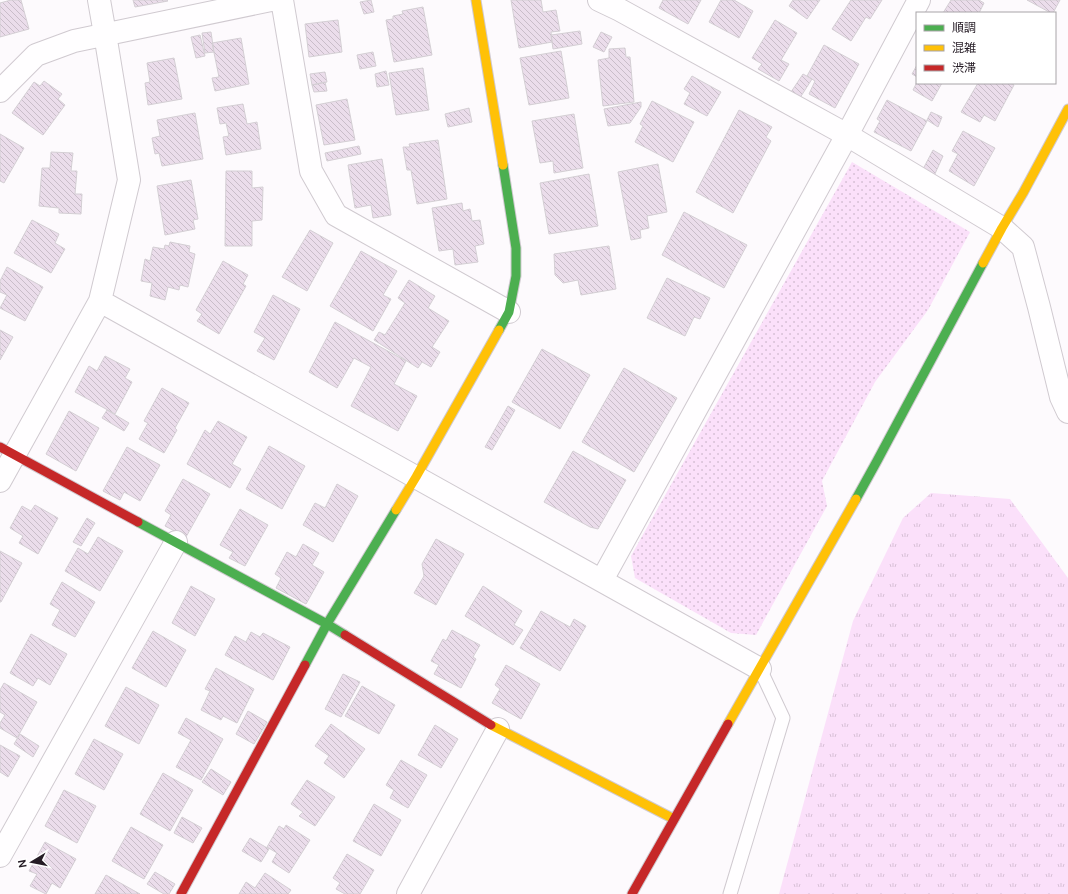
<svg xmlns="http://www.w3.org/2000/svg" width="1068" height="894" font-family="'DM Sans','Noto Sans JP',sans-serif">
  <defs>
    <pattern id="grass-tufts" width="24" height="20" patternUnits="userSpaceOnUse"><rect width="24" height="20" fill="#fbe0fa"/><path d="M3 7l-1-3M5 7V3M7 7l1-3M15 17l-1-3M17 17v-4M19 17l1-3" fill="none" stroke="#d7c0d6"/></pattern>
    <pattern id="park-dots" width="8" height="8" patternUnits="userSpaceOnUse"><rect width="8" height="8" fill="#fbe0fa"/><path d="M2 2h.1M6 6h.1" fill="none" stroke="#d7c0d6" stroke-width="1.8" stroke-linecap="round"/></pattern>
    <pattern id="building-back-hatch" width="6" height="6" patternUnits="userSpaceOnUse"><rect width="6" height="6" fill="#ebddeb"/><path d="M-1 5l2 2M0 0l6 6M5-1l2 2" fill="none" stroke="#c9bdc9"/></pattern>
  </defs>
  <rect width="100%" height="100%" fill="#fdfafd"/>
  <path fill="url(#grass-tufts)" d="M931 493 1010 499 1068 578V894H779L853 621 903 518Z"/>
  <path fill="url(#park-dots)" d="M852 162 970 232 928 310 875 382 822 481 827 506 756 635 731 633 635 578 631 556Z"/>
  <path fill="url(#building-back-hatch)" stroke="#d4cfd4" d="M11 0H21L29 29 0 37V3Z
    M133 0H167L168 1 135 7Z
    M371 0 374 12 364 14 360 2Z
    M511 0H541L543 12 556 10 560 31 551 32 552 42 519 48Z
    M663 0H701L688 24 659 8Z
    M721 0H734L753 11 739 38 709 22Z
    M793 0H820L807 19 789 6Z
    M851 0H882L870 19 866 17 851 41 832 29Z
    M951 0H979L984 3 979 13H943Z
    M1027 0H1060L1053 13H1051Z
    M423 7 432 55 394 62 386 20 393 19V16L403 14 402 11Z
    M338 20 342 52 309 57 305 24Z
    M775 20 797 33 781 60 789 64 779 81 758 69 762 64 752 58Z
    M580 31 582 44 553 49 551 35Z
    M211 32 214 52 205 53 202 33Z
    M601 32 612 37 604 52 593 47Z
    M200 35 205 56 196 58 191 37Z
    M241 38 249 84 215 91 212 78 219 77 212 43Z
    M824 45 859 64 835 108 809 94 815 81 807 76Z
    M625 48 626 57H630L634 102 603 106 598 60 609 58V49Z
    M561 51 569 98 529 105 520 58Z
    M373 52 376 66 360 69 357 55Z
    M174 58 182 99 148 105 145 83 150 82 147 63Z
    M917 65V77L912 74Z
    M423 68 429 110 396 115 389 73Z
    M386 71 389 85 377 87 375 74Z
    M325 72 327 82 312 85 310 74Z
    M803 74 812 79 798 101 789 95Z
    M692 76 721 92 707 116 684 104 690 93 684 89Z
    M44 81 62 94 58 99 65 105 43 135 12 113 34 82 40 86Z
    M325 82 327 91 314 92 312 85Z
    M917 82V83H942L932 101 913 90Z
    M978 83H1010L1014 85 995 121 984 115 980 122 961 112Z
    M347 99 355 140 324 145 316 105Z
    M887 100 927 121 911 151 874 132 880 121 877 119Z
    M652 101 694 122 673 162 635 142 643 126 640 124Z
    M641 102V107L630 123 608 126 604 109Z
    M243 104 247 124 257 122 261 149 226 155 223 137 229 136 226 123 220 124 217 108Z
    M469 108 472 122 448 127 445 114Z
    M739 110 772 127 766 137 771 141 733 213 696 192Z
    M931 112 942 117 938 127 927 120Z
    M195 113 203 159 162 166 159 153 155 154 152 138 160 136 157 120Z
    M574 114 583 168 554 173 553 161 540 163 532 121Z
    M963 131 995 148 974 186 949 171 958 154 952 151Z
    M0 134 24 148 4 183 0 181Z
    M438 140 447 199 417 204 411 170H407L403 147H410L409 144Z
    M359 146 361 154 327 161 325 153Z
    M933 150 943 156 934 176 922 171Z
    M51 152 73 153 71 171H77L75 194H82L81 214 59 213V208L39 206 42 168H50Z
    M382 159 391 215 373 218 371 205 355 208 348 165Z
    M658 164 667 212 647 216 649 228 640 230 641 238 631 240 618 172Z
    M226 171H252V188L263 187 262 220 252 221V246H225Z
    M589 174 598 226 549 234 540 183Z
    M191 180 198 219 193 220 195 229 165 235 157 186Z
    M462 203 463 211 470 209 472 221 480 220 484 244 475 246 478 262 455 265 453 249 439 251 432 208Z
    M684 212 747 245 724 288 662 255Z
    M32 220 59 234 55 243 65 249 51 273 14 253Z
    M310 230 333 243 307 291 282 277Z
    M170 242 190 246 189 252 195 254 188 287 180 285 179 290 168 287 165 300 150 296 152 283 141 281 145 259 150 261 153 247 164 249 165 245 169 246Z
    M609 246 616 289 581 295 578 280 563 283 555 275 554 254Z
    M361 251 397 271 383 295 391 299 373 331 330 306Z
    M223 261 248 275 243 284 246 286 219 334 197 321 202 314 196 310Z
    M7 267 43 287 25 321 0 308 7 295 0 292V281Z
    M667 278 710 298 700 319 694 317 685 336 647 318Z
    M409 280 435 296 428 308 449 321 432 347 440 352 431 367 422 362 418 368 374 340 379 332 385 335 405 303 398 298Z
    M273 295 300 309 274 360 257 351 265 338 254 332Z
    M335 322 406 361 394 384 417 396 398 431 351 406 371 367 354 358 337 388 309 372Z
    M0 330 13 337 0 360Z
    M542 349 590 375 560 429 512 402Z
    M105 356 130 369 125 378 132 382 115 414 75 392 89 366 97 371Z
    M624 368 677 398 634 472 582 442Z
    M162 388 189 403 175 428 177 430 164 453 139 439 148 423 144 421Z
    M508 406 515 410 492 450 485 447Z
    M107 410 129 423 124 431 102 418Z
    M69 411 99 428 76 471 46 454Z
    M218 421 247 437 232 464 241 469 230 488 187 464 205 430 210 434Z
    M269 446 305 466 282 509 246 489Z
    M127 447 160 465 140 501 124 492 120 500 103 491Z
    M573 451 626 480 598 529 590 527 544 502Z
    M183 479 210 494 186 537 165 526 171 515 165 511Z
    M337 484 358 496 333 542 303 525 315 503 325 508Z
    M35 505 58 518 38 554 19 543 23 536 10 528 22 506 31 511Z
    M240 509 268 525 245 566 229 558 233 552 220 545Z
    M87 518 95 523 81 546 73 542Z
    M98 537 123 551 100 591 65 571 78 548 88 554Z
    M436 539 464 554 436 605 414 593 424 576 422 564Z
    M303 544 319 553 312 565 324 572 306 604 276 588 281 578 275 574 287 552 296 557Z
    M0 551 22 563 1 602H0Z
    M62 582 95 602 75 637 52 625 60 610 50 604Z
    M191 586 215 599 195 636 172 623Z
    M483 586 522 611 514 625 523 630 513 645 465 616Z
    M541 611 570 627 574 619 586 626 560 671 520 648Z
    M452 630 480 645 473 657 476 659 461 688 434 674 439 665 431 661 443 639 446 641Z
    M153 631 186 650 166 687 132 668Z
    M251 632 260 637 263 633 290 647 273 680 225 655 235 636 246 642Z
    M31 634 67 654 50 685 38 678 33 686 10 673Z
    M506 665 540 684 521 719 492 703 500 689 495 685Z
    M216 668 254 689 237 723 223 716 221 720 201 710 210 691 205 689Z
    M343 674 360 682 341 717 325 709Z
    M4 683 37 702 17 738 0 728V723L5 715 0 712V690Z
    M362 686 395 705 379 734 345 716Z
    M126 687 159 705 139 744 105 726Z
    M248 711 267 722 254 744 236 734Z
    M186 718 223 739 201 780 176 767 191 740 178 733Z
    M331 724 365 749 344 778 324 763 329 756 315 746Z
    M435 725 458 739 441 768 418 755Z
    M20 734 39 746 33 757 14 744Z
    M94 739 123 754 104 790 75 774Z
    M0 745 20 756 8 777 0 772Z
    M401 760 427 775 408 808 390 798 394 790 386 785Z
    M211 769 231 782 223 795 202 782Z
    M163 773 193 790 170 831 140 814Z
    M307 780 335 797 315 826 299 816 303 812 291 804Z
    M64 790 96 806 77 843 45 826Z
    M374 804 401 820 381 856 353 841Z
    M182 817 202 828 193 843 174 833Z
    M286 825 310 840 289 873 272 862 277 853 267 847 279 826 284 829Z
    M131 827 163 845 144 879 112 861Z
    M250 838 269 849 261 862 242 851Z
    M45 842 76 859 60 888 52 883 46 894 30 886 37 874 29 871Z
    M347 854 374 870 360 894H345L336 889 340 883 333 878Z
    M155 872 175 884 169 894H164L147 884Z
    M265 873 291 890 288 894H239L246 882 255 888Z
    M106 875 140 894H95Z"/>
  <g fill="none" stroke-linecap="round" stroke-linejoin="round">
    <defs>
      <path id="lane" d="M730 894 783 718 760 669"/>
      <path id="street" d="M282 0 311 171 336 215 509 312
        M599 0 620 10 847 135 1002 228 1023 247 1039 307 1061 397 1068 412
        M0 91 36 55 74 41 271 0
        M100 301 760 669
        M0 481 100 301 129 180 105 34 99 0
        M602 580 847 135 919 0
        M0 856 176 542
        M408 894 498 729"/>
      <path id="fast" d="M499 330 509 312 516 276V248L503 165
        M856 499 877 461 983 263
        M138 522 327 624 345 635
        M305 665 327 624 396 510"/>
      <path id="slow" d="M476 0 503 165
        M983 263 1002 228 1023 193 1068 109
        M396 510 416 477 499 330
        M728 724 856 499
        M491 725 674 819"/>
      <path id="jam" d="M0 447 138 522
        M345 635 491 725
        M181 894 305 665
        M632 894 728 724"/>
    </defs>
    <use href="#lane" stroke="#d0cad0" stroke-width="15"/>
    <use href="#street" stroke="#d0cad0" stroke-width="24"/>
    <use href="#fast" stroke="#d0cad0" stroke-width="11"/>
    <use href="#slow" stroke="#d0cad0" stroke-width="11"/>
    <use href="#jam" stroke="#d0cad0" stroke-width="11"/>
    <use href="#lane" stroke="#fffeff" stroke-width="13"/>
    <use href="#street" stroke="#fffeff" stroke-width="22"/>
    <use href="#fast" stroke="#4caf50" stroke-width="9"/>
    <use href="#slow" stroke="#ffc107" stroke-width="9"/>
    <use href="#jam" stroke="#c62828" stroke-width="9"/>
  </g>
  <rect x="916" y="12" width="140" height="72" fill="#ffffff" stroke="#a8a4a8"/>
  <rect x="924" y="25" width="20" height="6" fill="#4caf50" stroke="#a8a4a8"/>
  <text x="952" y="32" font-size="12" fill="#251c25">順調</text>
  <rect x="924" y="45" width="20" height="6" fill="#ffc107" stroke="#a8a4a8"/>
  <text x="952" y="52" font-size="12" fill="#251c25">混雑</text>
  <rect x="924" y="65" width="20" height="6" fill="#c62828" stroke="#a8a4a8"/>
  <text x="952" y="72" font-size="12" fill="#251c25">渋滞</text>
  <g transform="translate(32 862) rotate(260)" stroke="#ffffff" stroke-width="3" paint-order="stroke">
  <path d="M0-3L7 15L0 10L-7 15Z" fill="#251c25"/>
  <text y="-6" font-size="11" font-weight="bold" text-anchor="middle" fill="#251c25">N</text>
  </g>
</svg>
